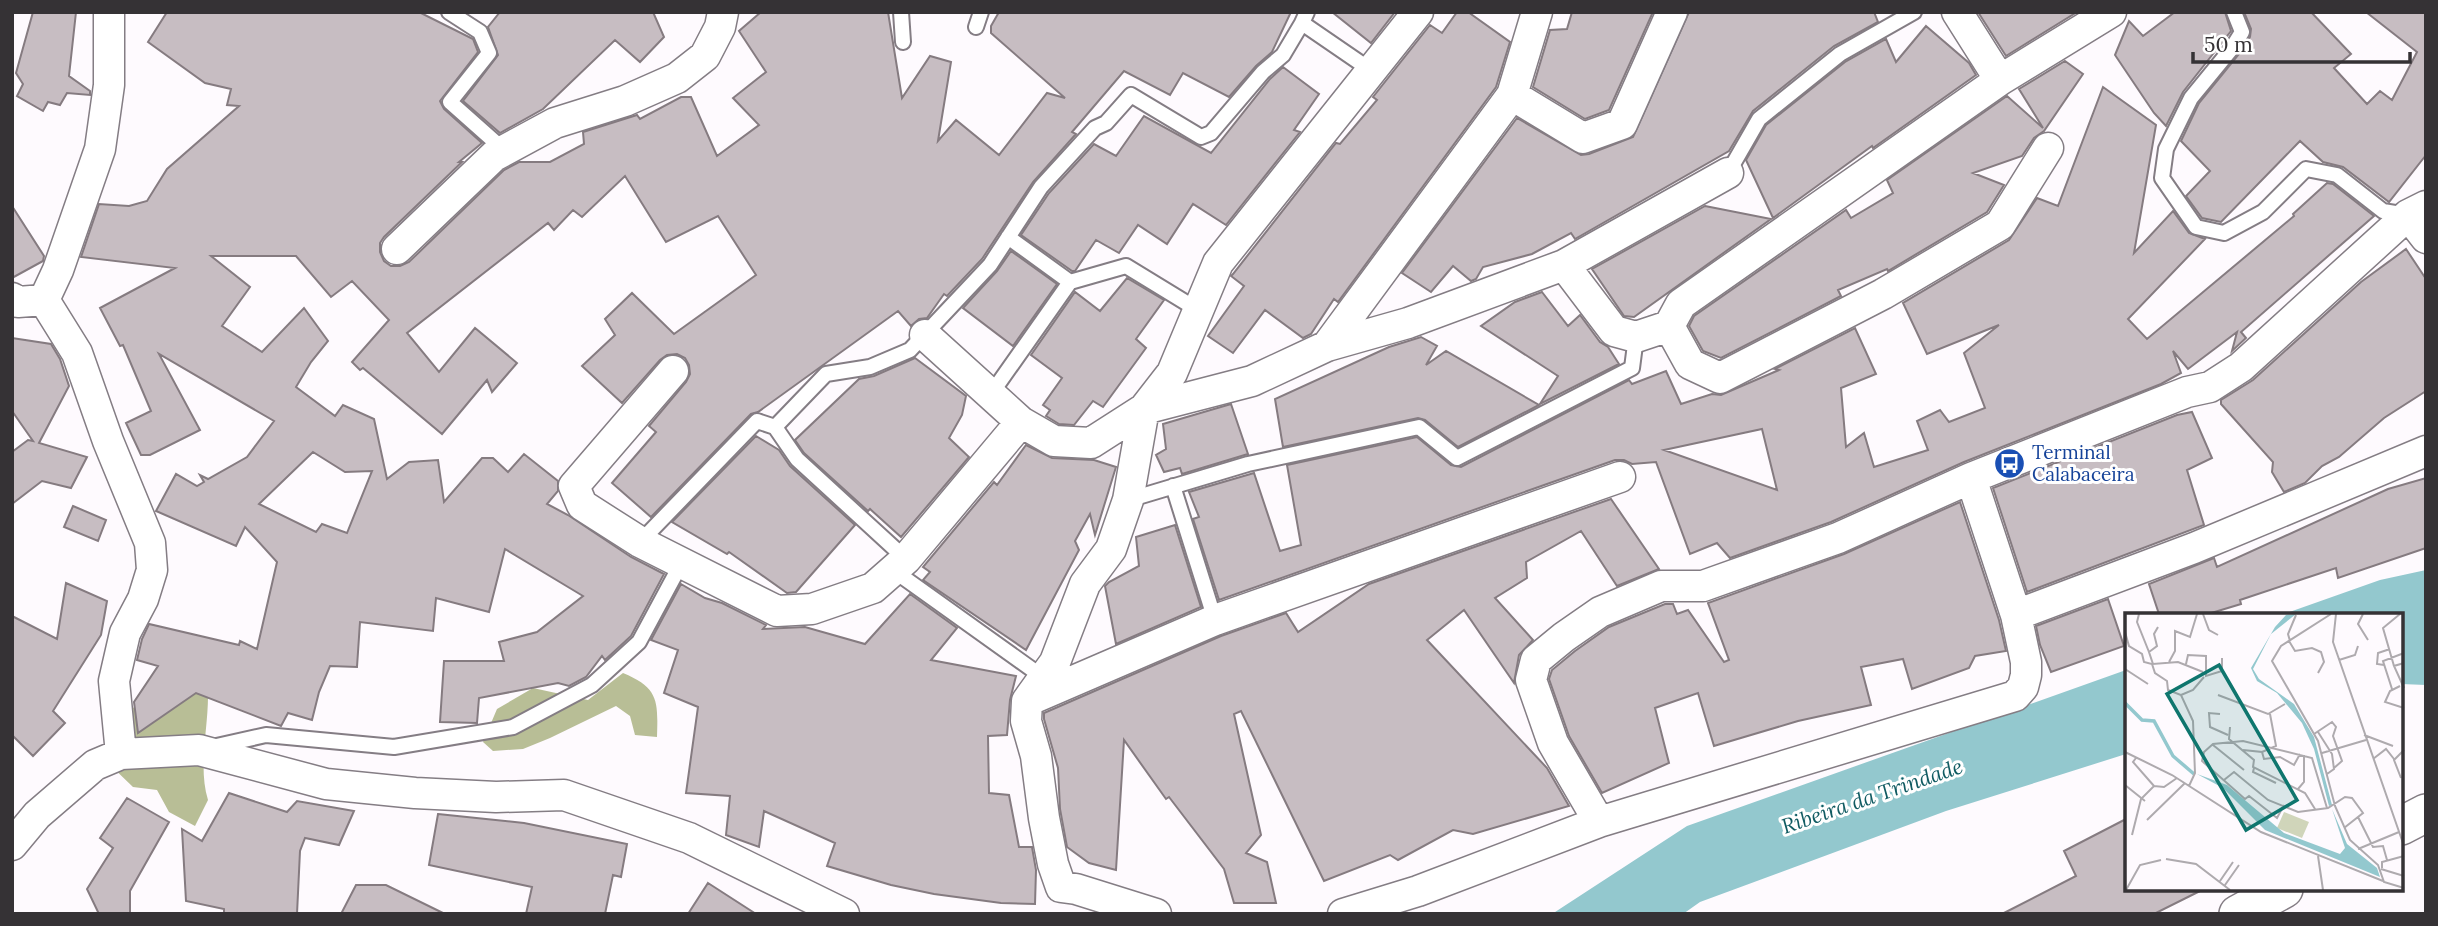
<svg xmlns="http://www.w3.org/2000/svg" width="2438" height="926" font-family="Lora,serif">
  <rect width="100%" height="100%" fill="#fefafe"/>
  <path fill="#b8be96" d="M623 673C659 688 658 701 657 737L635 735 630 716 616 706 550 738 523 749 493 751 483 742 497 709 533 688 588 700Z
    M181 687 208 696C208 730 198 767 208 800L195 826 169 812 157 790 133 787 105 760 128 710Z"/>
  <path fill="#93c8ce" d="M2426 570V685L2401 684V614H2284L2380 580Z
    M2126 670V754L1946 811 1700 902 1683 914H1552L1687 826Z"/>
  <path fill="#c7bdc2" stroke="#857b80" stroke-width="2" fill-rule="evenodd" d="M33 12H76L69 76 90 91V95L67 93 60 105 48 102 43 111 17 96 23 84 16 73Z
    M167 12H419L473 39 478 52 440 101 444 109 482 143 459 162H462L384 237 380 243V252L384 261 391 266H400L409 262 504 170 519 162H550L584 144 583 132 637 115 640 119 681 97H691L717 156 759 125 733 98 766 72 739 31 761 12H888L902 98 930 56 951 62 938 141 956 120 999 155 1047 93 1065 98 991 33V26L999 12H1291L1272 52 1256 66 1229 97 1183 73 1170 95 1124 71 1072 132 1076 134 1033 182 982 259 947 296 944 294 927 318 919 319 911 326 898 311 758 412 751 414 651 517 612 483 656 432 649 426 686 382 690 374 689 365 685 358 677 354 667 355 660 360 622 403 582 366 615 335 605 319 632 293 674 334 756 275 718 216 666 242 625 176 582 217 573 210 554 230 548 223 407 333 439 372 475 328 517 363 492 392 487 380 442 434 363 368 360 370 352 362 389 320 352 281 331 297 296 256H211L250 287 222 326 262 352 304 308 328 341 311 362 296 387 335 416 343 405 374 419 387 479 409 462 438 460 444 502 482 458H493L508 472 524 454 558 481V491L547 504 568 515 631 557 664 574 631 636 605 660 602 656 586 677 569 686 558 683 479 698 477 723 440 722 444 661H504L499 642 537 632 583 596 505 549 489 612 436 598 433 631 360 622 357 667 330 666 319 692 312 720 288 713 281 726 196 693 138 733 134 702 158 666 137 660 142 639 149 624 239 645 240 641 257 649 277 562 245 527 236 546 156 511 176 474 197 486 204 482 200 475 208 479 247 457 274 421 159 354 200 430 150 455H141L126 423 151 411 123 345 120 346 100 308 175 268 81 257 99 204 129 206 147 201 167 169 239 106 227 105 231 89 205 83 148 42ZM313 452 345 472 372 471 347 533 322 524 316 532 259 504Z
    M500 12H653L664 37 640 62 615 40 543 109 500 133 463 101 498 55 488 27Z
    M1332 12H1395L1371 43Z
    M1457 12H1468L1510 42 1496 87 1338 302 1334 299 1311 334 1303 338 1265 310 1233 353 1208 336 1244 286 1231 276 1233 274 1336 143 1340 144 1377 100 1373 97 1430 25 1442 33Z
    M1572 12H1653L1609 110 1585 119 1533 87 1550 30 1567 29Z
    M1689 12H1874L1878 22 1834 46 1753 111 1729 151 1575 239 1571 233 1532 254 1483 267 1476 279 1471 281 1453 266 1431 292 1402 273 1517 118 1581 155 1589 154 1633 137Z
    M1978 12H2077L2006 56Z
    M2175 12H2225L2231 31 2183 92 2166 126 2154 113 2115 55 2129 21 2143 36Z
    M2244 12H2311L2351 54 2334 68 2367 104 2380 91 2392 100 2417 52 2366 12H2426V155L2389 202 2343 167 2323 162 2300 141 2221 222 2202 218 2186 196 2210 171 2181 141 2199 103 2239 54 2250 37 2251 29Z
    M1926 26 1969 63 1976 75 1873 148 1872 146 1773 218 1746 160 1766 125 1845 62 1886 39 1896 62Z
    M2065 61 2083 74 2044 131 2034 138 2022 156 1973 173 2004 185 1987 212 1888 271 1887 269 1838 290 1841 296 1721 358 1703 351 1689 326 1694 316 1846 210 1851 218 1893 193 1887 180 2007 96 2043 128 2019 89Z
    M1283 67 1319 94 1294 130 1300 132 1226 225 1193 204 1167 244 1138 225 1119 253 1096 240 1075 271H1072L1021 235 1049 193 1094 144 1116 156 1144 116 1211 153 1270 79Z
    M2103 87 2156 125 2134 253 2173 211 2189 233 2205 239 2128 319 2147 339 2294 216 2293 214 2327 183 2333 184 2374 216 2241 332 2246 338 2232 351 2237 332 2188 369 2173 351 2181 373 2161 384 1964 462 1831 522 1730 558 1717 543 1690 554 1656 462 1632 464 1624 460H1615L1219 600 1193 519 1199 517 1189 492 1254 473 1280 551 1301 545 1287 465 1417 437 1451 465 1461 467 1629 380 1632 384 1666 371 1681 404 1712 394 1721 395 1779 370 1775 369 1855 328 1876 374 1841 388 1846 447 1864 433 1874 467 1928 450 1917 421 1940 410 1949 422 1985 408 1964 353 1999 325 1927 354 1903 303 2009 240 2037 198 2058 206ZM1762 429 1777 490 1664 450Z
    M12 206 44 256 43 261 12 278Z
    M1705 206 1771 219 1634 317 1624 316 1592 269Z
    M2406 249 2426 279V391L2384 418 2339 457 2322 466 2305 483 2284 492 2272 472 2273 462 2221 404V400L2253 380 2361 282Z
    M1011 251 1057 284 1013 346 963 308 997 271Z
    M1127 278 1164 300 1136 339 1146 348 1103 407 1093 401 1074 425 1059 424 1046 416 1050 410 1043 405 1062 378 1031 355 1075 292 1100 311Z
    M1542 292 1568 326 1580 315 1600 342 1608 347 1619 364 1540 404 1558 376 1481 326 1515 302Z
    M1421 337 1437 346 1426 365 1446 351 1539 405 1458 447 1425 420 1418 418 1283 447 1275 399 1389 347Z
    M12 338 51 344 60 359 69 386 39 443 87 457 71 488 42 481 12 504V452L28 440 33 441 12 411Z
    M915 358 966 396 962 415 949 438 969 457 901 537 870 509 868 511 804 453 795 440 859 379 874 376Z
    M1231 404 1248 454 1182 474 1180 468 1164 472 1156 455 1166 449 1163 424Z
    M2192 412 2212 458 2187 470 2204 525 2027 592 1993 488 2177 415Z
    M756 436 779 450 790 466 855 525 796 592 787 593 729 552 727 554 672 522Z
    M1026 445 1052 458 1094 460 1116 467 1095 535 1090 514 1075 541 1079 550 1026 650 923 580 930 572 923 567 994 482 997 485Z
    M2426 478V548L2338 578 2336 568 2240 600 2241 604 2208 614H2159L2149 584 2214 558 2217 567 2388 489Z
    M1611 499 1659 569 1617 586 1581 531 1526 562 1527 578 1495 598 1533 640 1519 655 1514 683 1464 610 1427 640 1547 768 1569 806 1473 834 1453 830 1398 860 1390 855 1324 881 1241 711 1234 714 1261 835 1246 853 1267 862 1276 903H1234L1224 869 1169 797 1166 799 1124 740 1116 870 1089 863 1067 847 1060 809 1058 768 1044 719V713L1221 636 1286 613 1298 632 1369 584Z
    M1960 502 1999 620 2006 651 1975 656 1969 668 1912 689 1903 659 1861 667 1871 705 1798 721 1714 746 1698 693 1655 708 1669 763 1602 793 1569 736 1549 679 1552 670 1575 651 1609 627 1665 604H1673L1677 614 1688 610 1724 662 1729 660 1708 603 1844 554Z
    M73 506 106 520 98 541 64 527Z
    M1175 525 1201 607 1116 644 1105 586 1109 582 1139 566 1136 537Z
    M66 583 107 601 101 635 53 711 65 723 33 756 12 735V616L57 639Z
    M681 584 705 598 722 603 766 625 763 629 805 627 865 644 910 594 957 628 931 660 1016 676 1010 700 1007 735 988 736 989 793 1009 795 1019 847H1032L1036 870 1035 904 1001 903 934 894 891 885 827 866 835 843 764 811 759 847 726 835 730 796 686 793 698 707 664 693 678 650 651 640Z
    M2108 599 2124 646 2051 672 2040 645 2036 626Z
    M229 793 287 812 297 801 354 811 339 845 305 838 300 851 297 914H224V909L186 901 182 829 202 841Z
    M127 798 169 822 130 891V914H99L87 889 113 848 100 838Z
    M438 814 524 823 627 844 621 877 613 875 605 914H526L532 887 429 865Z
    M2126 819V889H2204L2154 914H2002L2076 876 2064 851Z
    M708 883 756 914H688Z
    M356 885H386L445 914H341Z"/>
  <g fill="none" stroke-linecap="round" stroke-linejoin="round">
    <defs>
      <path id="service" d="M449 12 480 32 489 53 450 102 504 150
        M901 12 903 42
        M1307 12 1302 23 1372 71
        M2234 12 2242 32 2232 48 2191 98 2166 149 2162 178 2196 227 2224 233 2263 212 2306 169 2337 175 2383 211 2407 215
        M976 27 981 12
        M1728 173 1759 119 1840 54 1914 12
        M1008 237 1070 282
        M991 394 1070 282 1126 266 1198 310
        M775 427 797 459 906 559
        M1173 486 1215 620
        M1128 500 1248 464 1419 427 1457 458 1632 368 1636 337
        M640 542 757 421 775 427 826 374 870 367 910 350 990 265 1041 187 1095 128 1106 123 1131 95 1201 137 1211 133 1263 72 1283 55 1302 23
        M893 570 1044 678
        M212 747 266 735 394 747 513 727 592 685 639 642 682 562"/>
      <path id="minor" d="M1957 12 2000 80
        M1512 95 1537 12
        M2408 215 2426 238
        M397 249 494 156 555 123 625 101 677 78 705 56 720 27 723 12
        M1564 265 1728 173
        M12 298 18 302 44 300 58 270 100 149 109 85V12
        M44 300 77 353 108 441 150 543 152 570 143 599 125 633 114 681 121 754
        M1669 326 1690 364 1720 378 1883 294 2000 225 2048 148
        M925 335 1021 422 1054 441 1091 443 1144 409 1252 381 1327 346 1408 323 1564 265 1614 331 1636 337 1669 326 1681 304 2000 80 2111 12
        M1327 346 1512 95 1583 138 1622 124 1672 12
        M673 371 574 486 582 505 640 542 777 611 812 609 873 588 906 559 1021 422
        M2016 615 2194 548 2426 451
        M1027 701 1215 620 1620 477
        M1599 822 1553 743 1531 680 1536 660 1564 637 1600 612 1661 586H1703L1838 538 1971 478 2187 392 2210 387 2241 367 2408 215 2426 206
        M12 845 37 815 95 765 121 754 199 750 326 784 415 793 496 797 564 795 689 838 844 914
        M1156 914 1076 889 1061 887 1053 864 1044 818 1036 756 1026 721 1027 701 1055 662 1085 584 1111 549 1128 500 1144 409 1172 373 1218 263 1418 12
        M1343 914 1418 891 1599 822 2015 696 2023 687 2026 675V662L2016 615 1971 478"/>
      <path id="tertiary" d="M2401 826 2426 813
        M2238 914 2284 889"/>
    </defs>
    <use href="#service" stroke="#847d84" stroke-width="18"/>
    <use href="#minor" stroke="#847d84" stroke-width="33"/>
    <use href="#tertiary" stroke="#847d84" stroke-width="40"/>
    <use href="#service" stroke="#fff" stroke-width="14"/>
    <use href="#minor" stroke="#fff" stroke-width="30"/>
    <use href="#tertiary" stroke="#fff" stroke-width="37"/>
  </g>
  <defs>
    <symbol id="bus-disc" viewBox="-11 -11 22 22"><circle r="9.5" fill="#1a4fb4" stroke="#fff"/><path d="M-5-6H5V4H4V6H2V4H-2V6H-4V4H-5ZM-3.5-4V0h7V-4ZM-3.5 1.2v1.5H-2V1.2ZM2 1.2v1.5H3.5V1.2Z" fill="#fff"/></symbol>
  </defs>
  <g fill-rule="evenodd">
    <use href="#bus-disc" x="1992" y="446" width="35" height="35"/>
  </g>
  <g text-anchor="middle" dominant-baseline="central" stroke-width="6" stroke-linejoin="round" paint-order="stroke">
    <g font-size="19" fill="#164399" stroke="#fff" text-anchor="start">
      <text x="2032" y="452">Terminal<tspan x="2032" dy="22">Calabaceira</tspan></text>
    </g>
    <g font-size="21" font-style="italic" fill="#105b62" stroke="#fff">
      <text transform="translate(1872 796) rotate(-19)">Ribeira da Trindade</text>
    </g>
  </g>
  <g transform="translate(2125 613)">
    <rect width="278" height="278" fill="#fefafe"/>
    <path d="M159 199 184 209 177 225 152 215Z" fill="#d0d5ba"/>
    <path d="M171 1 146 21 128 56 134 66 169 91 189 124 207 192 204 193 189 136 177 110 152 80 132 68 126 55 150 14 161 2ZM72 161 102 172 159 220 215 241 220 235 207 196 222 231 252 255 255 264 140 217 98 175Z" fill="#93c8ce"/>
    <path fill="none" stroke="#93c8ce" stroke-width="3.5" d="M0 90 17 107 29 108 48 143 69 161"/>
    <path fill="none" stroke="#aeaaae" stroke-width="2" d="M14 1 12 9 24 39M78 1 84 17 93 22M206 1 156 33 147 48 193 128 210 193 225 227 253 252 259 269 279 275M211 1 208 29 279 233M238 1 233 11 243 27M33 14 29 21 32 33 24 39 28 51 53 49 78 59M0 19 4 33 17 41 19 49 27 51 30 60 42 68 43 77 56 82 68 108 70 160 64 173M164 28 170 38 187 35 196 39 199 49 193 60M165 28 163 21 171 2M214 47 230 42 233 33M44 49 50 38V18L65 24 72 1M279 50 269 53 279 75M61 51 63 42 81 43V63L97 58V45M259 52 252 51 253 40 265 36M269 53 258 15 275 1M0 56 23 71M275 73 265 78 260 89 279 95M267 76 258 48 279 40M56 82 68 77 79 64M93 82 143 101 160 91M95 101 84 100 85 114 103 122M105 114 104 126 129 147 128 154 180 180 190 196M193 119 207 141 209 156 202 161M189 121 207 109 211 114 208 123 217 148 209 155M239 122 268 133M88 132 119 157M118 137 137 139 139 146 155 144 169 152 175 141M0 139 47 162 136 219 258 268M137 139 151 133 145 101M197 140 241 127M11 145 8 149 29 173M248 146 261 136 269 146M129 155 128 159 151 170M276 165 269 147 279 137M99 167 109 159 143 187 173 199 203 195 220 184 227 185 238 200 219 215M0 172 20 188M173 176 179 169V142M159 192 152 205 124 183 120 186 77 148 79 139 88 131 118 128 187 145 202 195M233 204 248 234 258 233 262 247M22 207 60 170M7 222 16 186 29 173 39 174 52 165M233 236 274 219M193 243 198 277M41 246 71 251 105 277M257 255V249L279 243M256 256 279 263M95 268 108 249M100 272 114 252M1 277 15 252 36 247"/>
    <path fill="#0f766e" fill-opacity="0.15" stroke="#0f766e" stroke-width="3.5" d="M94 52 172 187 121 217 42 81Z"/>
    <rect width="278" height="278" fill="none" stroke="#353235" stroke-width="3.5"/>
  </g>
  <rect width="2438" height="926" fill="none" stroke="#353235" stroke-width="28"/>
  <path d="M2193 52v10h217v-10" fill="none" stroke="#353235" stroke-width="3.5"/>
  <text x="2204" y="52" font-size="21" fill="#353235" stroke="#ffffff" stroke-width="5" paint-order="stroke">50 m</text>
</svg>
